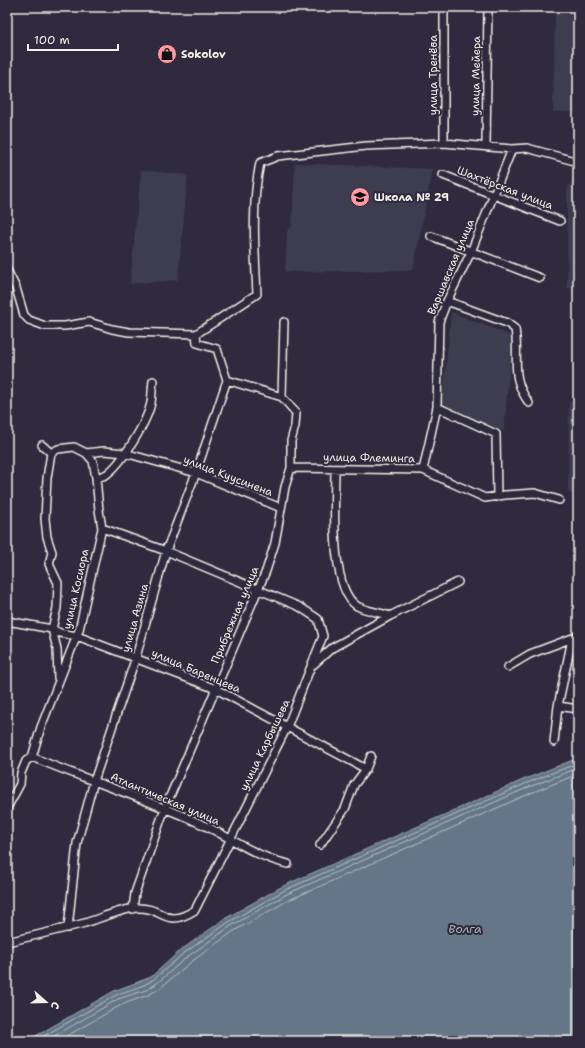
<svg xmlns="http://www.w3.org/2000/svg" width="585" height="1048" font-family="'Shantell Sans',sans-serif">
  <rect width="100%" height="100%" fill="#2f2a3d"/>
  <filter id="ink" filterUnits="userSpaceOnUse"><feTurbulence type="fractalNoise" baseFrequency=".025" numOctaves="2"/><feDisplacementMap in="SourceGraphic" scale="8" xChannelSelector="R" yChannelSelector="G"/><feConvolveMatrix kernelMatrix="1 2 1 2 8 2 1 2 1" color-interpolation-filters="sRGB"/></filter>
  <g filter="url(#ink)">
    <path fill="#3e3c50" d="M555 11H578V112H553Z
      M295 163 433 169 413 270 285 272 287 231 292 226Z
      M578 166V288H567V190Z
      M141 170 188 175 178 280 130 284Z
      M451 312 512 336 504 431 442 406Z
      M578 401V495L568 493 569 402Z"/>
    <path fill="#657689" stroke="#9ea7af" d="M578 758V1041H27L114 991 151 977 181 950 226 918 283 886 525 779Z"/>
    <g fill="none" stroke-linecap="round" stroke-linejoin="round">
      <path stroke="#bbc0c2" stroke-width="1" d="M35 1041 116 995 144 985 153 980 184 953 229 922 285 890 527 783 578 763
        M46 1041 118 999 146 990 156 984 187 957 231 926 287 894 529 787 578 768
        M58 1041 121 1005 148 995 159 989 191 962 234 931 289 900 531 793 578 774"/>
      <defs>
        <path id="street" d="M444 7V143
          M486 146 488 7
          M443 175 560 221
          M431 236 540 278
          M7 270 16 288 24 315 29 320 45 326H65L89 322 112 329 129 332 196 334 257 294C255 252 251 205 260 163L278 156 366 146 444 143 512 149 527 148 578 162
          M447 301 507 323 515 329C520 358 509 376 529 403
          M227 380 282 397
          M437 407 496 434 497 497
          M42 445 51 453 47 478 45 519 47 537 52 552 49 564 58 583 57 608 52 629 57 649 58 678
          M51 453 58 449 74 447 86 453 104 451 125 453 196 473 281 508
          M86 453 93 461 96 478
          M291 468 423 470 485 498 505 495 535 493 559 500
          M335 469C335 499 329 588 357 606 364 610 381 613 390 616L458 582
          M423 470 437 407 439 322 447 301 471 252 512 149
          M7 621 52 629 60 633 77 636 216 689 366 769
          M313 665 332 648 390 616
          M508 667 530 654 578 636
          M558 706 578 709
          M554 742 558 706 572 639
          M32 757C87 780 144 798 199 823 229 836 255 857 288 864
          M7 808 20 784 21 773 26 761 32 757 41 727 79 630 102 528 99 510 96 478C99 477 104 476 107 474 123 462 147 422 151 403 152 396 152 388 153 381
          M320 845 345 809 354 785 366 769 371 756
          M133 909 135 893 165 808 266 571 275 543 285 487 291 468V441L295 426 296 413 282 397 284 322
          M68 928 77 843 94 781 136 657 166 551 196 473 227 380 217 349 197 343 196 334
          M7 942C33 936 59 930 85 923 101 918 119 910 135 908 165 906 163 930 195 910L287 727 323 636 318 619 300 607 166 551 102 528"/>
      </defs>
      <use href="#street" stroke="#f4f1e8" stroke-width="10"/>
      <use href="#street" stroke="#2f2a3d" stroke-width="7"/>
    </g>
  </g>
  <defs>
    <symbol id="shop-disc" viewBox="-11 -11 22 22"><circle r="9.5" fill="#ff9aa2" stroke="#2f2a3d"/><path d="M-5-2.5h2.3a2.7 3.5 0 0 1 5.4 0H5L5.5 6h-11ZM-1.5-2.5h3a1.5 2.3 0 0 0-3 0Z" fill="#111"/></symbol>
    <symbol id="school-disc" viewBox="-11 -11 22 22"><circle r="9.5" fill="#ff9aa2" stroke="#2f2a3d"/><path d="M0-5L7-2L0 1L-7-2ZM-4 1L0 2.5L4 1V4Q0 6-4 4Z" fill="#111"/></symbol>
  </defs>
  <g fill-rule="evenodd">
    <use href="#shop-disc" x="156" y="43" width="22" height="22"/>
    <use href="#school-disc" x="349" y="186" width="22" height="22"/>
  </g>
  <g text-anchor="middle" dominant-baseline="central" stroke-width="4" stroke-linejoin="round" paint-order="stroke">
    <g font-size="11" font-weight="bold" fill="#f4f1e8" stroke="#2f2a3d" text-anchor="start">
      <text x="181" y="54">Sokolov</text>
      <text x="374" y="197">Школа № 29</text>
    </g>
    <g font-size="11" fill="#f4f1e8" stroke="#2f2a3d">
      <text transform="translate(433 75) rotate(-90)">улица Тренёва</text>
      <text transform="translate(476 76) rotate(-89)">улица Мейера</text>
      <text transform="translate(505 188) rotate(21)">Шахтёрская улица</text>
      <text transform="translate(451 267) rotate(-67)">Варшавская улица</text>
      <text transform="translate(369 458) rotate(1)">улица Флеминга</text>
      <text transform="translate(228 476) rotate(21)">улица Куусинена</text>
      <text transform="translate(76 589) rotate(-77)">улица Косиора</text>
      <text transform="translate(235 615) rotate(-67)">Прибрежная улица</text>
      <text transform="translate(135 618) rotate(-74)">улица Азина</text>
      <text transform="translate(196 671) rotate(23)">улица Баренцева</text>
      <text transform="translate(265 745) rotate(-64)">улица Карбышева</text>
      <text transform="translate(165 799) rotate(23)">Атлантическая улица</text>
    </g>
    <g font-size="12" font-style="italic" fill="#acb4b8" stroke="#2f2a3d">
      <text x="465" y="929">Волга</text>
    </g>
  </g>
  <rect width="585" height="1048" fill="none" stroke="#2f2a3d" stroke-width="24"/>
  <rect x="12" y="12" width="561" height="1024" fill="none" stroke="#f4f1e8" stroke-width="1.5" filter="url(#ink)"/>
  <g transform="translate(46 1002) rotate(110)" stroke="#2f2a3d" stroke-width="3" paint-order="stroke">
  <path d="M0-3L7 15L0 10L-7 15Z" fill="#f4f1e8"/>
  <text y="-6" font-size="11" font-weight="bold" text-anchor="middle" fill="#f4f1e8">С</text>
  </g>
  <path d="M28 44v6h90v-6" fill="none" stroke="#f4f1e8" stroke-width="2"/>
  <text x="34" y="44" font-size="12" fill="#f4f1e8" stroke="#2f2a3d" stroke-width="3" paint-order="stroke">100 m</text>
</svg>
